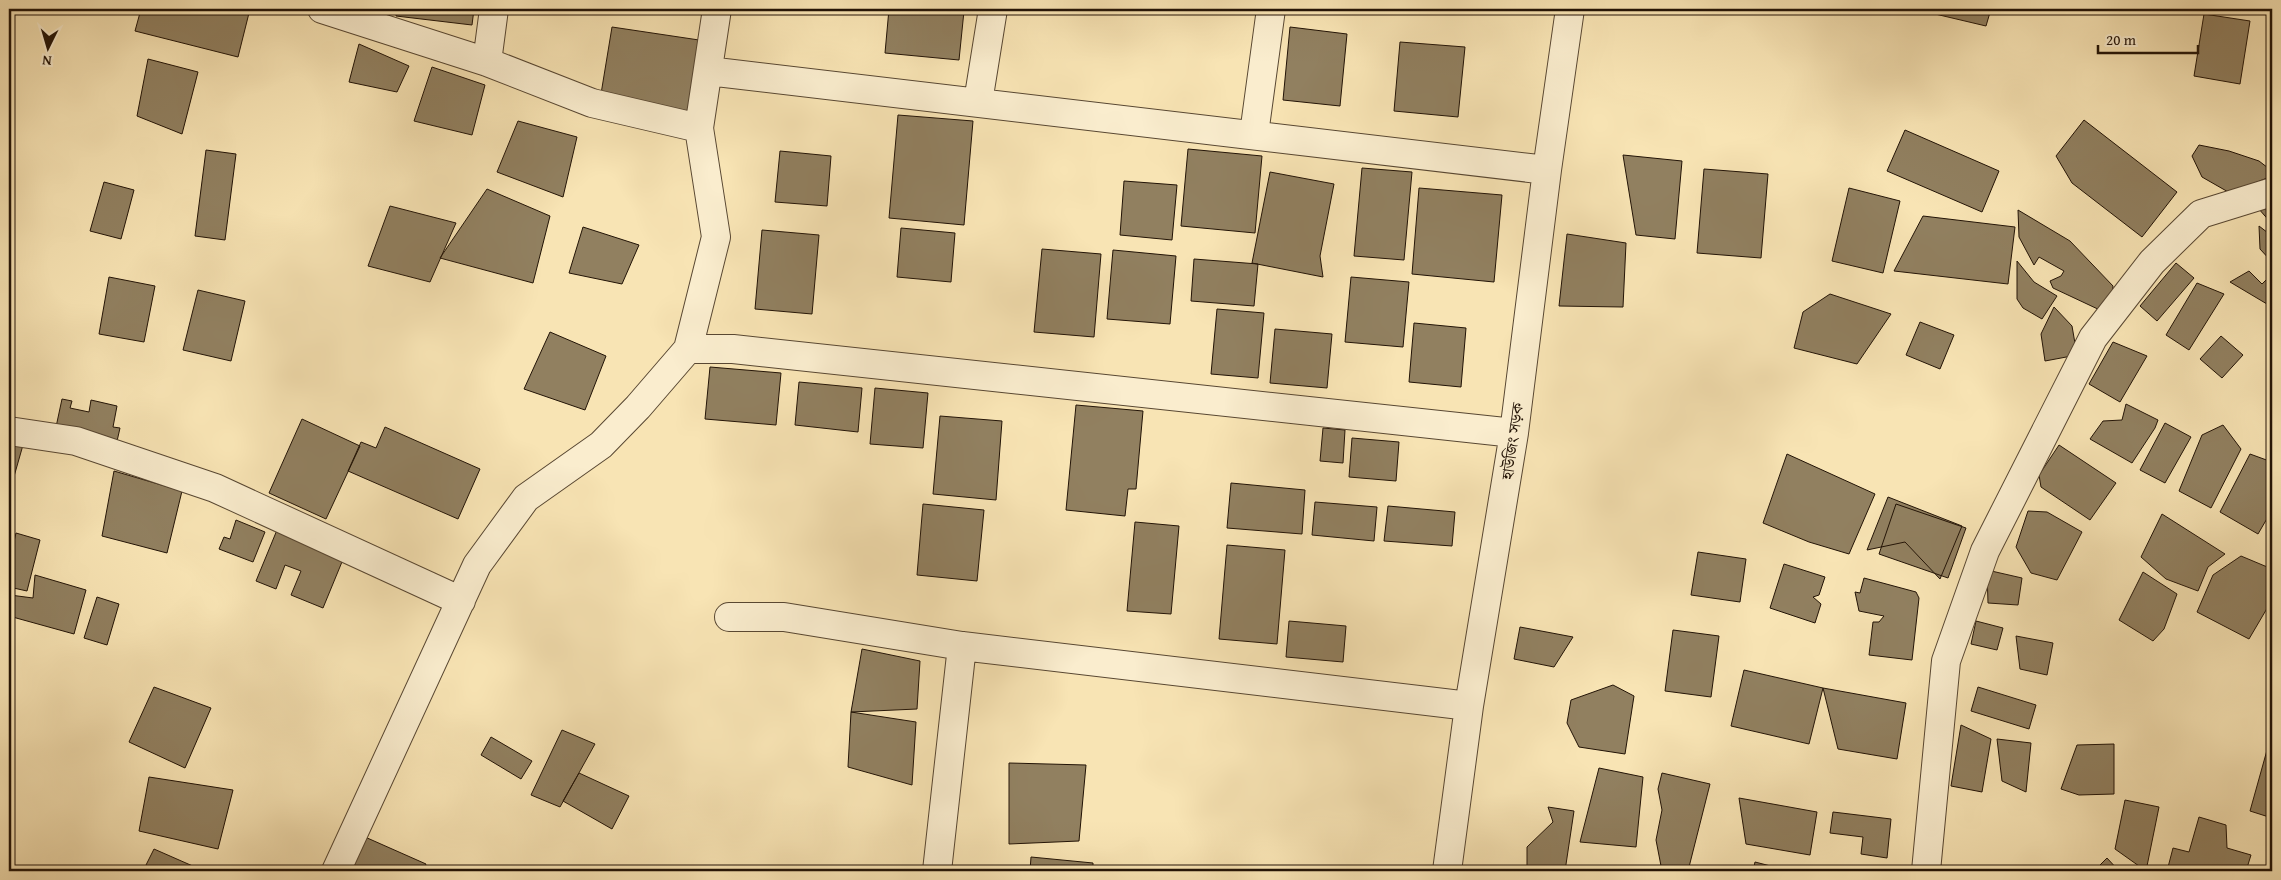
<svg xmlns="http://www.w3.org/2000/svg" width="2281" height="880" font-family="'Gentium Book Plus','Noto Serif Bengali',serif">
  <rect width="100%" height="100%" fill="#f8e4b4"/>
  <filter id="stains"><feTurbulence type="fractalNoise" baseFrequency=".004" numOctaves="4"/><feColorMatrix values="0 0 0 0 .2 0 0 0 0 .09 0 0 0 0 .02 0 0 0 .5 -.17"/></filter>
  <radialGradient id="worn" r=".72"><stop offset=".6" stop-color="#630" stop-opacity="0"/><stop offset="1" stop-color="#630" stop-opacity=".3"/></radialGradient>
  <path fill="#918060" stroke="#221306" d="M141 9H250L238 57 135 31Z
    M397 9H474L472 25 396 16Z
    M889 9 964 11 959 60 885 53Z
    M1789 9H1837V13Z
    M1914 9H1991L1986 26Z
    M2204 14 2250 21 2240 84 2194 76Z
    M612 27 699 40 688 113 600 100Z
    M1290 27 1347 34 1340 106 1283 100Z
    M1400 42 1465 47 1458 117 1394 111Z
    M359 44 409 66 397 92 349 82Z
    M148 59 198 72 182 134 137 116Z
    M432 67 485 85 472 135 414 121Z
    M898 115 973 121 964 225 889 218Z
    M2084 120 2177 192 2142 237 2072 183 2056 156Z
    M518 121 577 137 563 197 497 172Z
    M1905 130 1999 171 1982 212 1887 171Z
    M2199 145 2229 151 2259 161 2272 171V176L2230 193 2202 177 2192 156Z
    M1188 149 1262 156 1255 233 1181 226Z
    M206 150 236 154 225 240 195 236Z
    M780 151 831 156 827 206 775 202Z
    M1623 155 1682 161 1675 239 1636 235Z
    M1362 168 1412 172 1404 260 1354 256Z
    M1704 169 1768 174 1761 258 1697 253Z
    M1270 172 1334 184 1320 256 1323 277 1252 263Z
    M1124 181 1177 185 1172 240 1120 235Z
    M104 182 134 190 121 239 90 231Z
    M1419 188 1502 195 1494 282 1412 274Z
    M1849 188 1900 201 1883 273 1832 261Z
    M487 189 550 216 533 283 440 258Z
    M2272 203V224L2258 208Z
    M390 206 456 223 430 282 368 266Z
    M2018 210 2070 241 2113 286 2111 302 2102 311 2053 288 2050 281 2061 276 2064 271 2039 257 2034 265 2019 237Z
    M1923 216 2015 227 2008 284 1894 271Z
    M2259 226 2272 236V262L2260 249Z
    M583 227 639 245 622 284 569 273Z
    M901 228 955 233 951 282 897 277Z
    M762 230 819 235 812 314 755 309Z
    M1567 234 1626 243 1623 307 1559 306Z
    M1042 249 1101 254 1094 337 1034 332Z
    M1113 250 1176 256 1170 324 1107 319Z
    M1194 259 1258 264 1254 306 1191 301Z
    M2017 261 2034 282 2057 296 2042 319 2023 308 2017 299Z
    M2176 263 2194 278 2157 321 2140 306Z
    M2249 271 2262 284 2272 274V307L2230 282Z
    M109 277 155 286 144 342 99 334Z
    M1351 277 1409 282 1403 347 1345 342Z
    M2197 283 2224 294 2189 350 2166 335Z
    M198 290 245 301 231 361 183 350Z
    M1830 294 1891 314 1857 364 1794 348 1803 312Z
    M2054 307 2072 326 2077 355 2045 361 2041 334Z
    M1217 309 1264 313 1258 378 1211 374Z
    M1920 322 1954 335 1940 369 1906 355Z
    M1414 323 1466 328 1461 387 1409 382Z
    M1275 329 1332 334 1327 388 1270 383Z
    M550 332 606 356 585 410 524 389Z
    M2221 336 2243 355 2222 378 2200 359Z
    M2113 342 2147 356 2120 402 2089 384Z
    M710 367 781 373 776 425 705 419Z
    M799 382 862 388 858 432 795 425Z
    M875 388 928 393 923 448 870 444Z
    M62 399 72 401 70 408 89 412 91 400 117 406 113 427 120 428 115 450 109 448 111 438 56 427Z
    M2126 404 2158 420 2155 428 2132 463 2090 439 2103 421 2122 420Z
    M1076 405 1143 411 1136 489H1128L1125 516 1066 510Z
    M940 416 1002 421 996 500 933 494Z
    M302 419 360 446 326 519 269 493Z
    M2165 423 2191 437 2165 483 2140 470Z
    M2223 425 2241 449 2211 508 2179 491 2202 435Z
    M385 427 480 469 458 519 348 471 361 442 376 448Z
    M1323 428 1345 430 1343 463 1320 461Z
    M1352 438 1399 442 1396 481 1349 477Z
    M9 441 23 445 9 494Z
    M2059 445 2116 483 2090 520 2041 487 2039 475Z
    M1787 454 1875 494 1849 554 1809 542 1763 523Z
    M2250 454 2272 462V510L2258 534 2220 512Z
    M114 471 182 491 167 553 102 536Z
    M1231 483 1305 490 1302 534 1227 528Z
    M1888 497 1962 526 1940 579 1905 542 1867 550Z
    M1315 502 1377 507 1374 541 1312 535Z
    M923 504 984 510 977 581 917 575Z
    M1896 504 1966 528 1948 578 1879 554Z
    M1388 506 1455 512 1452 546 1384 541Z
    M2028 511 2047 512 2082 532 2057 580 2031 573 2016 547Z
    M2162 514 2225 554 2208 567 2198 591 2166 579 2141 557Z
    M236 520 265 532 253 562 219 549 224 537 230 539Z
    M1135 522 1179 526 1171 614 1127 611Z
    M277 530 344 557 323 608 291 595 301 571 285 565 276 589 256 581Z
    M16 533 40 540 27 591 9 587V553L11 554Z
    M1227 545 1285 550 1277 644 1219 639Z
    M1698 552 1746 559 1740 602 1691 595Z
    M2241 556 2272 569 2269 605 2249 639 2197 612 2213 575Z
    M1784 564 1825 577 1819 595 1813 597 1821 604 1815 623 1770 608Z
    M1987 570 2022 578 2018 605 1988 603Z
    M2143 572 2177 594 2164 629 2153 641 2119 620Z
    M35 575 86 590 74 634 9 616 10 595 33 598Z
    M1864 578 1916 592 1919 598 1912 660 1869 655 1873 622H1879L1884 616 1859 611 1855 592 1860 593Z
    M97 597 119 604 107 645 84 638Z
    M1289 621 1346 626 1343 662 1286 657Z
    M1976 621 2003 628 1997 650 1971 644Z
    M1520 627 1573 637 1554 667 1514 659Z
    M1673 630 1719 636 1711 697 1665 691Z
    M2016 636 2053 643 2047 675 2020 669Z
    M862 649 920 661 917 709 851 712Z
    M1744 670 1823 688 1809 744 1731 726Z
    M1613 685 1634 696 1625 754 1579 747 1567 723 1571 700Z
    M154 687 211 708 185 768 129 742Z
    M1978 687 2036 705 2029 729 1971 711Z
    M1823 688 1906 703 1897 759 1838 749Z
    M851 712 916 722 912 785 848 767Z
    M1961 725 1991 739 1982 792 1951 786Z
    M562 730 595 744 560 807 531 795Z
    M491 737 532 761 521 779 481 755Z
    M1997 739 2031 743 2026 792 2002 781Z
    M2269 743 2272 744V818L2250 811Z
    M2114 744V794L2079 795 2061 789 2077 745Z
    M1009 763 1086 765 1079 841 1009 844Z
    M1599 768 1643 777 1636 847 1580 842Z
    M579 773 629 796 612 829 563 801Z
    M1662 773 1710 784 1688 871H1662L1656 840 1662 810 1658 789Z
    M149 777 233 790 218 849 139 831Z
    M1739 798 1817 812 1810 855 1746 844Z
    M2125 800 2159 807 2146 871 2115 849Z
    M1548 807 1574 811 1565 871H1529L1527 867V847L1553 822Z
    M1833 812 1891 819 1887 858 1861 854 1863 837 1830 833Z
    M2199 817 2226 825 2227 848 2251 855 2246 871H2167L2173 848 2189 852Z
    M365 837 426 864 423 871H349Z
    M154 849 195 867 193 871H143Z
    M1031 857 1093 863V871H1030Z
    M2107 858 2119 871H2094Z
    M1755 862 1790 871H1753Z"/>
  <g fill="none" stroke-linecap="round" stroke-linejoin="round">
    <defs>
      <path id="minor" d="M322 9 487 62 592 103 699 128
        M717 9 699 128 716 237 688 349H733L1514 433
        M487 62 494 9
        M708 71 1547 170
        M978 102 993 9
        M1254 134 1271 9
        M9 431 76 441 215 488 461 601
        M729 617H784L962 646 1469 706
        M336 871 477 565 526 498 601 445 638 407 688 349
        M937 871 962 646
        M1447 871 1469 706 1514 433 1547 170 1570 9
        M1926 871 1946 661 1985 551 2093 338 2152 262 2201 214 2272 192"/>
    </defs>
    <use href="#minor" stroke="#584732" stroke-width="30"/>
    <use href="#minor" stroke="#faedce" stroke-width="28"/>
  </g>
  <g text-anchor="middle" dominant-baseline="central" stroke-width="5" stroke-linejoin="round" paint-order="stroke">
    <g font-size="16" fill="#221306" stroke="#faedce">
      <text transform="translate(1512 441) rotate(-82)">হাউজিং সড়ক</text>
    </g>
  </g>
  <rect width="2281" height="880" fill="none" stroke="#f8e4b4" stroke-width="30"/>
  <rect x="10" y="10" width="2261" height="860" fill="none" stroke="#221306" stroke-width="2.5"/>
  <rect x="15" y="15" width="2251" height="850" fill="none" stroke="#221306"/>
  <g transform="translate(48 48) rotate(185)" stroke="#faedce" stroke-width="4" paint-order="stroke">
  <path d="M0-4L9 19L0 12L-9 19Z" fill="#221306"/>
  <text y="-8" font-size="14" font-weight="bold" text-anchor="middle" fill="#221306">N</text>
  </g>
  <path d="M2098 45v8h100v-8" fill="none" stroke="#221306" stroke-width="2.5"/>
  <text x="2106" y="45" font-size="15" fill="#221306" stroke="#faedce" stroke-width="4" paint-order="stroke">20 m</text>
  <rect width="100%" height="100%" filter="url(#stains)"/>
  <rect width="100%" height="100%" fill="url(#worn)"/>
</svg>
